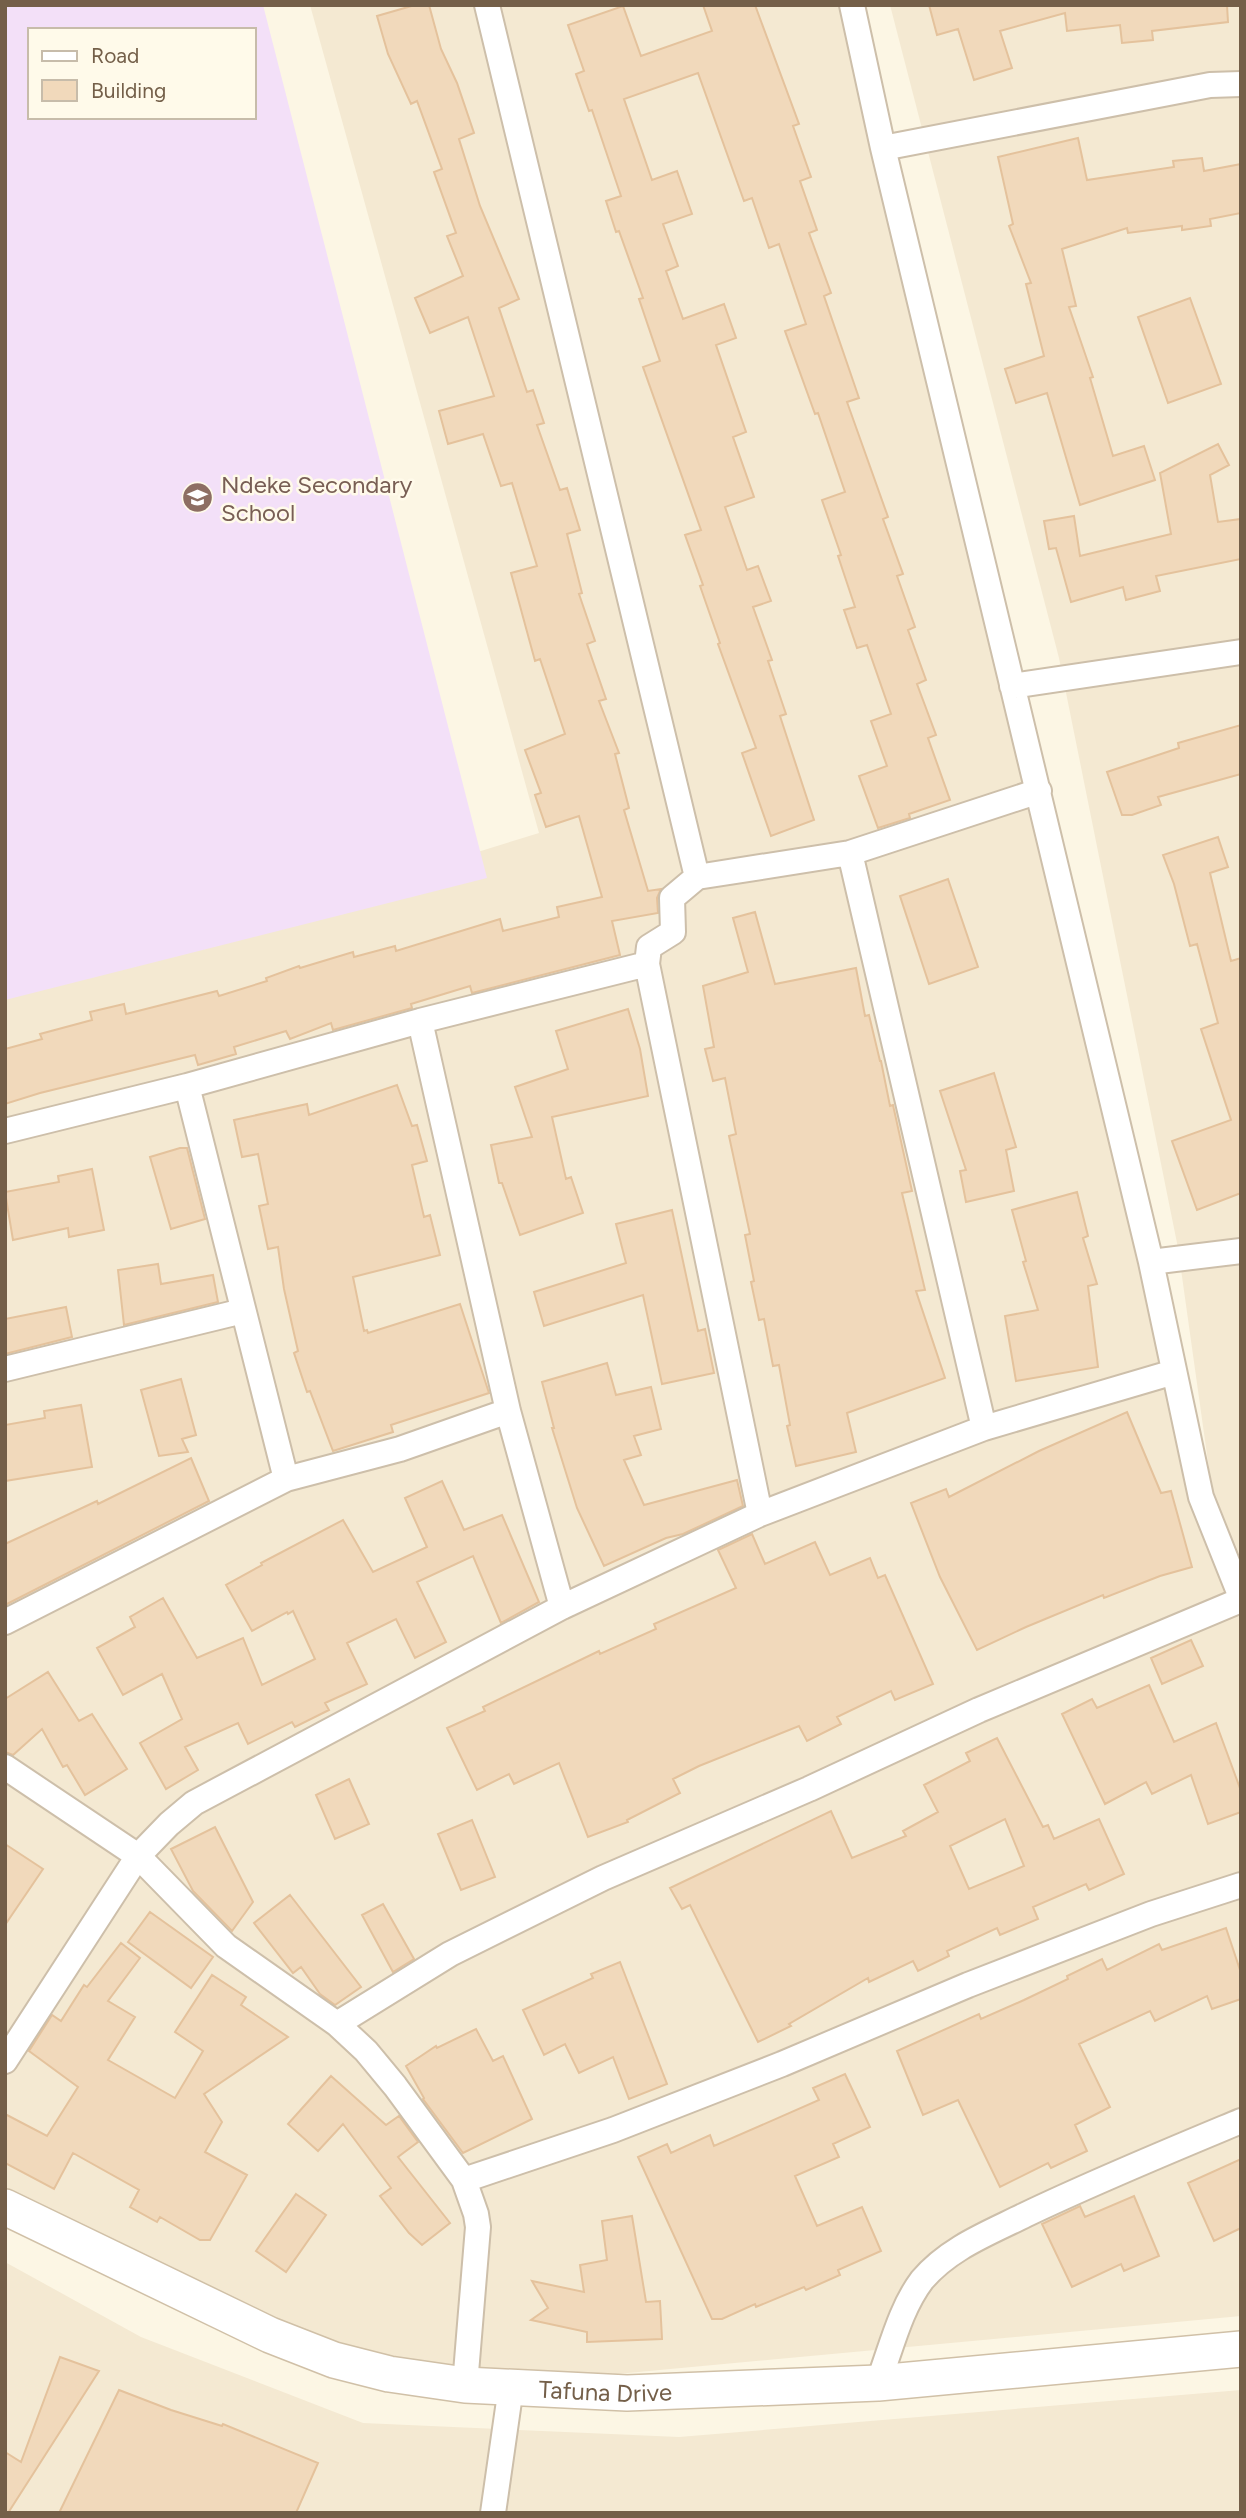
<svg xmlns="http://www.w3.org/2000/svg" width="1246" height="2518" font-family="Figtree,sans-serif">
  <rect width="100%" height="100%" fill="#fcf6e4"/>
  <path fill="#f4e9d2" d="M310 5H853L1225 1583 1178 1248 1059 658 890 5H1241V2316L510 2384 333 2345 5 2196V998L539 833Z
    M5 2262 141 2337 363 2423 679 2437 1241 2390V2513H5Z"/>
  <path fill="#f3e0f8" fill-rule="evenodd" d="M5 5H263L487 878 5 1000ZM30 30H254V117H30Z"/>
  <path fill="#f1d9bb" stroke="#e4c29c" stroke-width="2" fill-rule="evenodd" d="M415 5H429L441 49 457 83 474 133 459 139 480 206 519 299 499 308 527 392 533 390 544 423 537 425 560 490 567 488 580 530 567 534 582 593 579 594 595 641 587 644 606 699 599 701 619 753 615 754 629 808 624 810 648 891 661 889 657 898 658 913 612 921 620 955 472 993 470 986 411 1004 412 1008 333 1030 331 1023 290 1039 286 1031 234 1047 236 1054 198 1065 195 1055 40 1093 5 1104V1049L42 1039 40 1034 92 1020 90 1012 124 1004 126 1014 217 991 219 996 267 981 266 978 299 966 300 968 353 952 354 957 395 946 396 951 500 919 503 931 559 917 557 907 602 897 579 816 546 827 535 795 541 793 525 750 565 734 540 659 535 661 511 573 537 566 512 483 501 486 483 434 448 444 439 411 494 396 468 317 430 333 415 298 463 276 447 236 456 233 434 172 442 169 417 101 411 104 388 54 377 16Z
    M703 5H755L799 124 793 126 811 177 800 181 817 230 809 233 831 293 824 296 859 398 847 402 888 517 883 519 903 574 897 576 915 627 908 630 926 680 917 684 936 735 928 738 950 800 909 814 910 818 878 828 859 776 887 766 871 721 891 714 867 645 857 648 844 610 855 607 838 556 841 555 822 500 845 492 818 413 815 414 785 331 806 324 779 244 769 248 752 198 744 201 698 73 624 99 652 180 677 171 692 214 663 224 678 266 666 271 683 319 724 304 736 338 716 345 746 432 733 437 754 497 725 507 747 570 758 566 771 601 753 607 772 660 768 661 786 714 780 716 814 820 771 836 742 753 756 748 718 644 720 643 700 586 703 585 685 535 701 530 643 367 660 361 639 299 643 298 619 231 616 232 606 201 621 196 592 110 589 111 576 74 584 71 568 25 623 6 641 56 712 31Z
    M929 5H1227L1228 22 1152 31 1153 40 1122 43 1120 25 1067 31 1065 13 1000 31 1012 68 974 80 958 29 937 35Z
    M1078 138 1087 180 1174 167 1173 161 1202 158 1204 171 1241 164V213L1210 219 1211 226 1182 230V226L1128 233 1127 228 1062 249 1076 306 1069 307 1093 377 1090 378 1113 456 1144 446 1155 480 1080 505 1047 393 1016 403 1005 369 1044 356 1026 284 1031 283 1009 226 1013 224 998 157Z
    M1190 298 1221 384 1168 403 1138 317Z
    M1218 444 1229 465 1210 475 1218 522 1241 519V559L1156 576 1160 591 1126 600 1123 587 1071 602 1056 548 1049 549 1044 521 1074 516 1080 556 1171 534 1160 473Z
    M1241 725V774L1158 797 1161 805 1132 815H1122L1107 772 1179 748 1178 743Z
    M1218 837 1228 867 1210 873 1231 961 1241 958V1193L1197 1210 1172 1141 1231 1120 1201 1029 1218 1023 1197 944 1190 946 1174 884 1163 855Z
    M948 879 978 967 929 984 900 896Z
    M755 912 775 984 856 968 865 1016 869 1015 880 1061H881L890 1106 893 1105 912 1191 902 1193 925 1290 916 1291 945 1378 847 1413 856 1452 796 1466 787 1426 790 1425 779 1365 773 1366 764 1319 759 1320 751 1282 754 1281 745 1235 750 1234 729 1136 736 1134 725 1078 713 1081 705 1049 714 1047 703 986 748 972 733 918Z
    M628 1009 640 1049 648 1096 552 1117 566 1179 571 1177 583 1213 520 1235 502 1183H499L491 1145 532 1137 515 1087 568 1069 556 1031Z
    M994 1073 1016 1147 1006 1150 1014 1191 966 1202 960 1171 966 1170 940 1091Z
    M397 1085 412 1126 417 1125 427 1161 412 1165 424 1217 430 1215 440 1255 353 1277 364 1331 367 1330 368 1333 460 1304 489 1393 391 1425 393 1432 333 1451 310 1391 307 1392 294 1353 298 1351 284 1289 278 1247 268 1249 259 1206 268 1204 258 1154 242 1157 234 1120 307 1104 309 1115Z
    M180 1148H187L205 1219 171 1229 150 1157Z
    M92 1169 104 1230 69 1237 68 1228 13 1240 5 1192 59 1182 58 1176Z
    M1077 1192 1088 1236 1083 1238 1097 1284 1088 1286 1098 1367 1016 1381 1005 1316 1038 1310 1023 1262 1026 1261 1012 1210Z
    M672 1210 698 1331 705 1329 714 1373 662 1384 643 1295 544 1326 534 1292 626 1263 616 1224Z
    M158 1264 161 1284 213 1275 218 1302 124 1325 118 1270Z
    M66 1307 72 1337 5 1354V1319Z
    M607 1363 616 1395 651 1387 661 1429 634 1436 641 1455 624 1460 644 1505 737 1480 743 1506 683 1534 666 1538 604 1566 577 1508 552 1428H554L542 1382Z
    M181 1379 196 1435 182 1439 188 1452 159 1456 141 1390Z
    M81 1405 92 1467 5 1481V1425L45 1418 44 1411Z
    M1127 1412 1161 1493 1171 1491 1192 1567 1160 1576 1104 1598 1103 1595 1026 1627 977 1650 940 1577 911 1503 946 1489 949 1497 1039 1451Z
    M191 1458 209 1501 5 1605V1544L97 1501 98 1504Z
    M442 1481 464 1530 502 1515 539 1602 501 1623 473 1556 417 1582 446 1642 415 1658 396 1619 347 1643 367 1684 325 1703 329 1710 295 1727 292 1722 248 1744 238 1723 185 1747 198 1770 166 1789 140 1743 182 1719 162 1674 123 1695 97 1648 135 1627 130 1617 163 1598 197 1658 243 1638 262 1685 315 1659 293 1611 288 1614 287 1612 252 1631 226 1585 262 1565 261 1563 343 1520 373 1572 427 1547 405 1498Z
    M752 1534 765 1564 815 1542 830 1575 870 1558 878 1578 885 1575 933 1684 895 1700 891 1691 837 1717 841 1724 807 1741 799 1726 699 1766 673 1779 680 1793 627 1820 628 1822 588 1837 559 1763 514 1784 509 1774 477 1790 447 1728 485 1711 483 1707 599 1651 600 1654 656 1629 654 1624 736 1588 718 1550Z
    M1191 1640 1203 1666 1162 1684 1151 1658Z
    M48 1672 79 1721 92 1714 127 1769 85 1795 67 1765 63 1767 42 1729 13 1755 5 1752V1699Z
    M1149 1685 1174 1742 1216 1723 1241 1791V1812L1208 1824 1191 1775 1152 1794 1146 1782 1105 1804 1062 1714 1092 1699 1097 1708Z
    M997 1738 1043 1827 1048 1825 1054 1839 1099 1819 1124 1874 1089 1890 1086 1884 1033 1907 1038 1919 1000 1935 997 1928 947 1951 949 1956 918 1971 913 1961 869 1982 868 1978 789 2024 791 2026 758 2042 690 1905 682 1909 670 1888 831 1811 852 1858 906 1836 903 1831 938 1812 924 1785 970 1761 966 1753ZM1005 1819 1024 1866 969 1889 950 1846Z
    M349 1779 369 1824 335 1839 316 1795Z
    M472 1820 495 1877 461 1890 438 1834Z
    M215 1827 253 1902 232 1931 193 1891 171 1849Z
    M5 1844 43 1869 5 1925Z
    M290 1895 361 1987 335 2005 320 1994 301 1967 293 1973 254 1923Z
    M383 1904 414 1959 393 1972 362 1915Z
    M150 1912 213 1957 191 1988 128 1942Z
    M1226 1928 1241 1973V1999L1212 2009 1207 1996 1155 2021 1150 2011 1079 2044 1110 2107 1075 2125 1087 2151 1051 2168 1048 2163 1000 2187 958 2100 923 2115 897 2051 979 2014 981 2019 1024 2000 1068 1979 1067 1976 1102 1959 1107 1970 1159 1944 1162 1950Z
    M121 1943 140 1958 108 2001 135 2017 108 2060 175 2098 203 2051 175 2032 212 1975 246 1997 241 2005 288 2037 204 2094 222 2122 205 2152 247 2175 210 2240H200L160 2217 157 2222 130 2207 139 2190 73 2153 54 2189 5 2163V2114L47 2136 78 2087 29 2051 52 2015 61 2021 84 1985 87 1987Z
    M620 1962 667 2084 629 2099 613 2057 579 2073 565 2044 544 2055 523 2010 593 1978 591 1974Z
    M476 2029 493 2061 503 2056 532 2119 463 2153 423 2099 424 2098 406 2066 436 2046 437 2048Z
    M845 2074 870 2127 833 2144 839 2157 795 2176 817 2226 862 2207 881 2251 838 2270 840 2275 806 2290 804 2287 756 2307 755 2304 722 2319H712L638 2157 667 2144 671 2153 710 2135 714 2146 819 2100 813 2088Z
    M331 2076 386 2125 399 2116 418 2142 398 2157 450 2223 422 2245 409 2233 380 2196 391 2188 343 2124 318 2151 288 2124Z
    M1241 2159V2228L1214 2241 1188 2183Z
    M296 2194 326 2215 286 2272 256 2251Z
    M1134 2196 1159 2256 1124 2271 1121 2264 1072 2287 1042 2224 1080 2206 1085 2217Z
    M632 2216 646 2302 660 2301 662 2339 587 2342V2332L531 2320 548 2308 532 2281 584 2292 580 2265 607 2260 602 2221Z
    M60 2357 99 2371 8 2513H5V2452L21 2462Z
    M119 2390 171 2410 222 2426 223 2424 318 2463 296 2513H59Z"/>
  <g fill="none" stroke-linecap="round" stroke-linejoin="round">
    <defs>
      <path id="minor" d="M487 5 697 877 850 853 1039 791
        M852 5 883 148 1151 1262 1201 1497 1241 1597
        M883 148 1210 85 1241 84
        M1012 686 1241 652
        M850 853 984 1428
        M647 964 760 1514
        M420 1021 508 1411 562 1607
        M187 1086 286 1479
        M5 1131 187 1086 420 1021 647 964 649 947 673 932 672 898 697 877
        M1151 1262 1241 1251
        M5 1369 243 1311
        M5 1622 286 1479 400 1449 508 1411
        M5 1767 138 1856 226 1946 337 2024 366 2051 395 2086 464 2180 476 2214 478 2227 465 2385
        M337 2024 450 1954 603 1878 809 1789 979 1710 1241 1600
        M5 2061 138 1856 169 1824 194 1803 562 1607 760 1514 984 1428 1174 1372
        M464 2180 613 2130 782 2064 968 1985 1151 1914 1241 1885
        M878 2383C891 2349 900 2309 922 2280 949 2248 989 2233 1025 2215 1096 2181 1169 2151 1241 2121
        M493 2513 511 2387"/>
      <g id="secondary">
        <path id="s1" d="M5 2207 270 2335 334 2360 389 2374 465 2385 627 2393 878 2383 1241 2349"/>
      </g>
    </defs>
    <use href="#minor" stroke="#cdbfaa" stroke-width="28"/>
    <use href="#secondary" stroke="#d0c0a7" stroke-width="38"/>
    <use href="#minor" stroke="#fff" stroke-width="24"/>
    <use href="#secondary" stroke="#fff" stroke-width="35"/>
  </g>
  <defs>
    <symbol id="school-disc" viewBox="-11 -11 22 22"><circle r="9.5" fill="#8d6e63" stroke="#fffaea"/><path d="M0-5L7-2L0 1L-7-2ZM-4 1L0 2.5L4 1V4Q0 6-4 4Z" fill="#fff"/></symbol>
  </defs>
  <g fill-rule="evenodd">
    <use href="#school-disc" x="180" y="480" width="35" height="35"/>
  </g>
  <g text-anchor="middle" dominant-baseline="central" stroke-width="5" stroke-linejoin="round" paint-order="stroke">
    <g font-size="24" fill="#785e54" stroke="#fffaea" text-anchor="start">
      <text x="221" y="484">Ndeke Secondary<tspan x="221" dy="28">School</tspan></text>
    </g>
    <g font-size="24" fill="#745f49" stroke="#fffaea">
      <text stroke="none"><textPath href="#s1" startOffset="637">Tafuna Drive</textPath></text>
    </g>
  </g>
  <rect width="1246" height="2518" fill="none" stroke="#745f49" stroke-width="14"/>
  <rect x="28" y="28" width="228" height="91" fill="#fffaea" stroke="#c7bcaa" stroke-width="2"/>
  <rect x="42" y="51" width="35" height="10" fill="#ffffff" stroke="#c7bcaa" stroke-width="2"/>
  <text x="91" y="63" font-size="21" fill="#745f49">Road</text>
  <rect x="42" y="80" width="35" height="21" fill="#f1d9bb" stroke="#c7bcaa" stroke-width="2"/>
  <text x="91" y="98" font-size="21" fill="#745f49">Building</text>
</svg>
